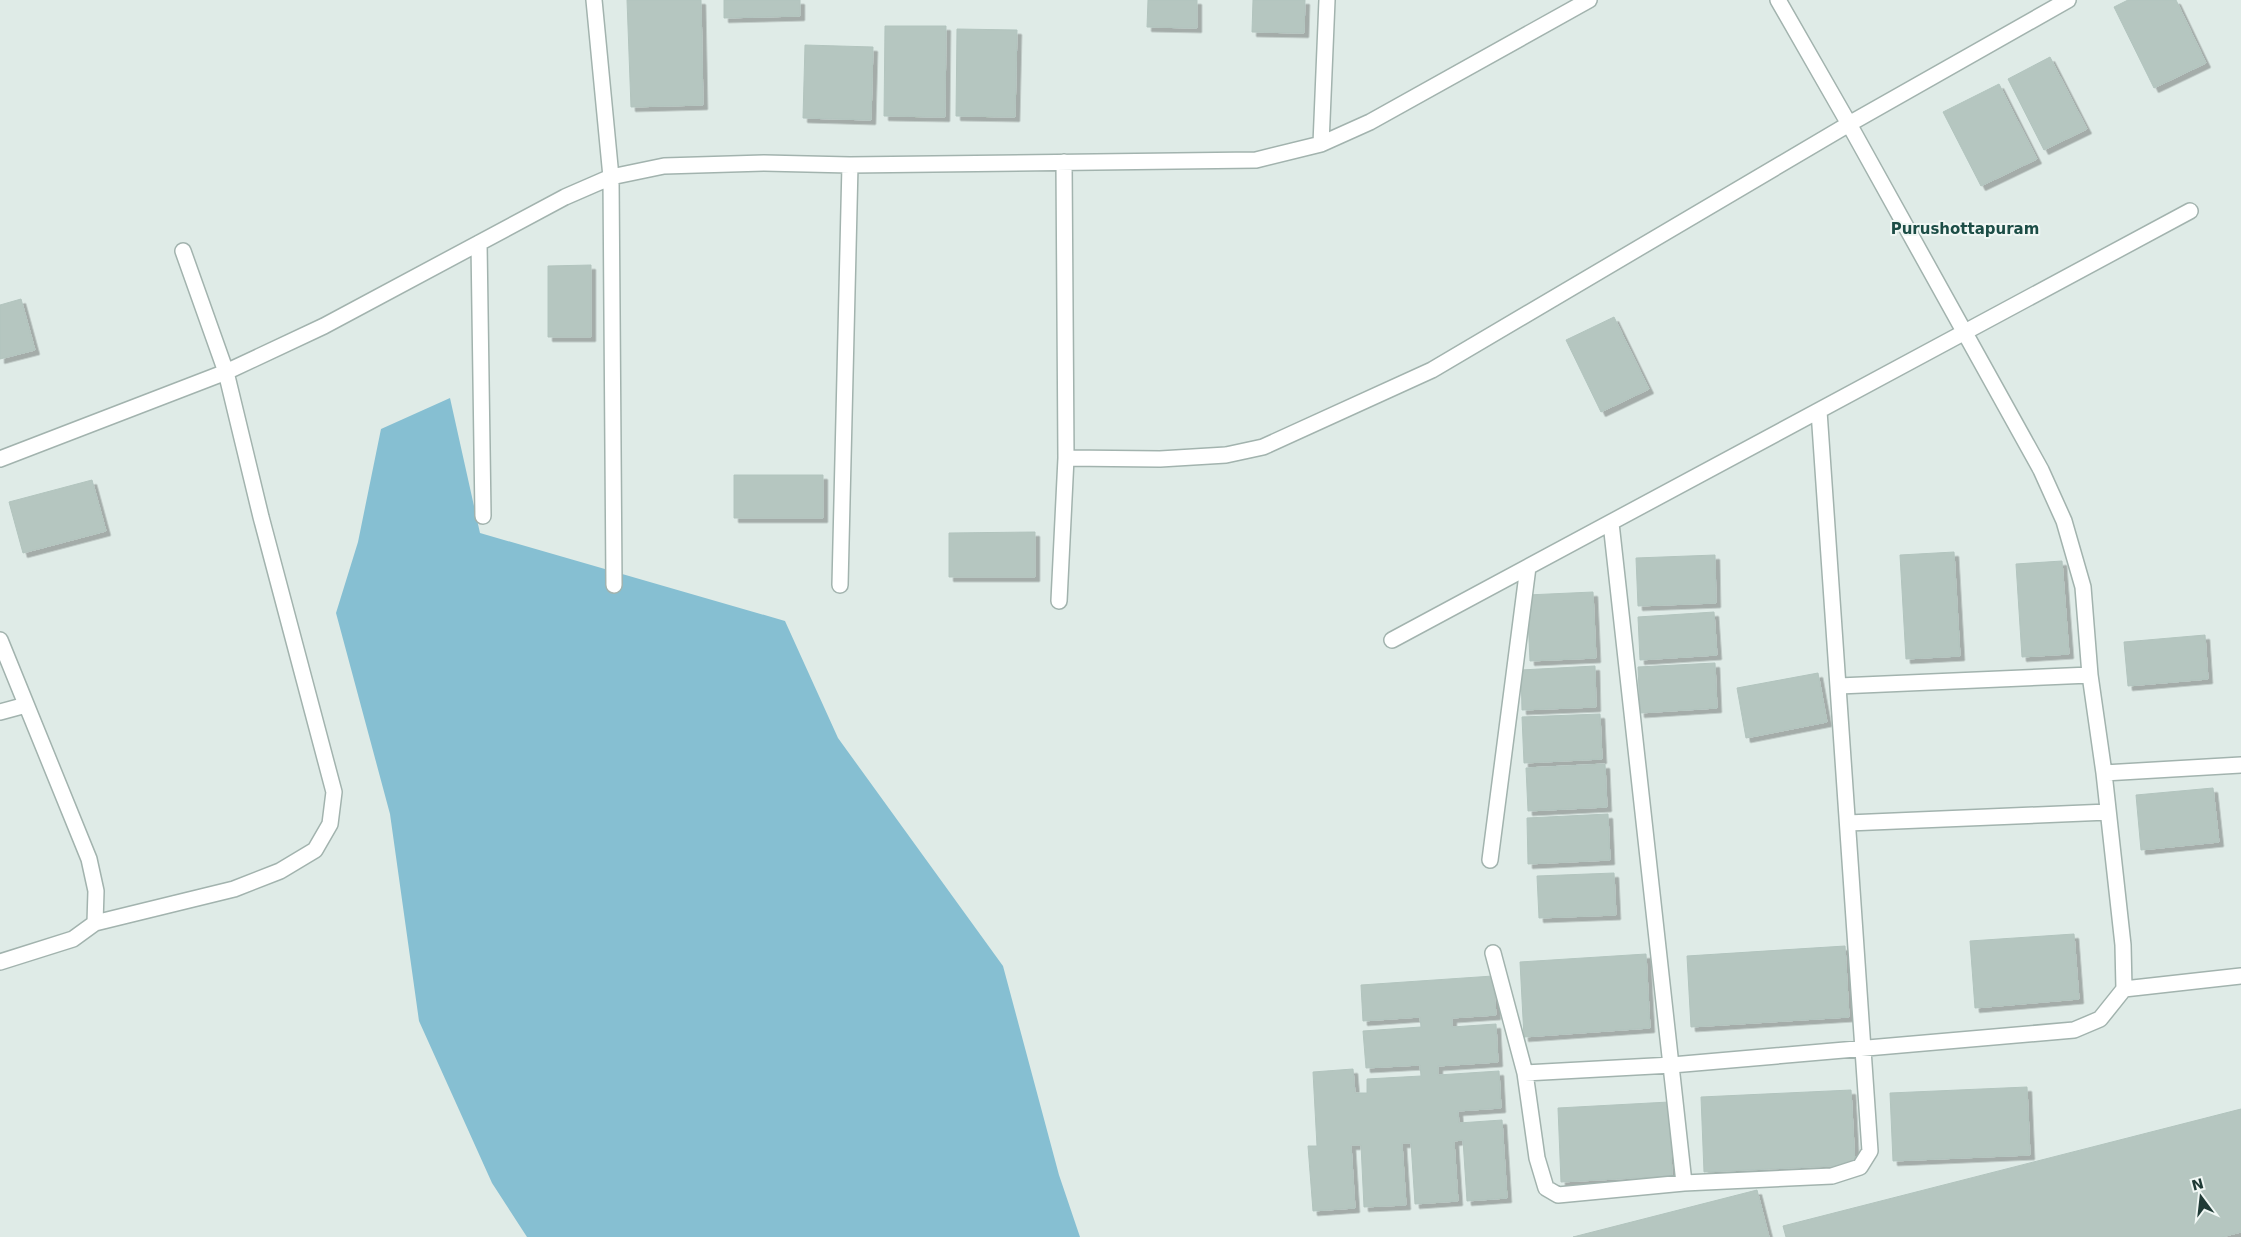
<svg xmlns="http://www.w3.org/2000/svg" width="2241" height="1237" font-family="'DejaVu Sans',sans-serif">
  <defs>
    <filter id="shadow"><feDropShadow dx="4.5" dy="4.5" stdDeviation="0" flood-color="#0004"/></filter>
  </defs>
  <rect width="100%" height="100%" fill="#dfebe7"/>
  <path fill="#86bfd2" d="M450 398 480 533 785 621 838 738 1003 966 1059 1175 1080 1237H527L492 1183 419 1021 390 814 336 613 358 542 381 429Z"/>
  <path fill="#b5c6c0" stroke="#b2c4be" filter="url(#shadow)" d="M627 0H701L703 105 631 107Z
    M724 0H800V16L724 18Z
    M1148 0H1197V28L1147 27Z
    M1253 0H1305L1304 33 1252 32Z
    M2128 0H2176L2206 63 2154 88 2114 7Z
    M885 26H946L945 117 884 116Z
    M957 29 1017 30 1015 117 956 116Z
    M805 45 873 47 871 120 803 118Z
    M2050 57 2087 129 2044 150 2008 79Z
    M1999 84 2037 159 1981 186 1943 112Z
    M591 265V337H548V266Z
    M21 299 35 350 0 359V305Z
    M1614 317 1649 389 1601 412 1566 340Z
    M734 475H823V518H734Z
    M92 480 106 531 23 553 9 502Z
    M1035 532V577H949V533Z
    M1954 552 1960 656 1906 659 1900 555Z
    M1715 555 1716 603 1638 606 1636 558Z
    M2062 561 2069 654 2022 657 2016 564Z
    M1593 592 1596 658 1530 661 1527 595Z
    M1714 612 1717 655 1640 660 1638 617Z
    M2205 635 2208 679 2128 686 2124 642Z
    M1715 663 1717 708 1640 713 1638 667Z
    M1595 666 1596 707 1522 710 1521 670Z
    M1818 673 1827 722 1746 738 1737 688Z
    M1600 714 1602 759 1524 763 1522 717Z
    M1605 764 1607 807 1528 811 1526 768Z
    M2213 788 2219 842 2141 850 2136 795Z
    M1608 814 1610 860 1528 864 1527 818Z
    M1614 873 1616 915 1539 918 1537 876Z
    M2074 934 2079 999 1975 1008 1970 941Z
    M1845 946 1849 1017 1691 1027 1687 956Z
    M1646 954 1650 1028 1524 1037 1520 962Z
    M1493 976 1496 1015 1452 1018V1027L1496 1024 1498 1062 1438 1066V1075L1499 1071 1501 1108 1458 1111 1459 1123 1502 1120 1507 1198 1467 1201 1463 1140 1454 1141 1458 1201 1415 1204 1411 1143H1402L1406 1205 1364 1207 1361 1145H1351L1355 1208 1313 1211 1308 1146H1317L1313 1072 1353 1069 1355 1093H1367V1079L1421 1076 1420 1065 1366 1068 1363 1031 1421 1027 1420 1017 1363 1021 1361 985Z
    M2027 1087 2030 1155 1893 1161 1890 1093Z
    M1851 1090 1855 1165 1704 1172 1701 1097Z
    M1669 1102 1672 1176 1561 1182 1558 1108Z
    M2241 1109V1232L2222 1237H1786L1783 1226Z
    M1757 1190 1769 1237H1573Z"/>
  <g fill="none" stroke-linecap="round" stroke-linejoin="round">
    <defs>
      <path id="minor" d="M594 0 611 177 614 585
        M1321 144 1327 0
        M479 243 483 516
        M1066 458 1160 459 1226 455 1263 447 1432 370 1849 124 2068 0
        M0 459 226 372 324 326 565 197 611 177 664 166 764 163 850 165 1256 160 1321 144 1370 122 1589 0
        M1611 523 1684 1183
        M840 585 850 165
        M1059 601 1066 458 1064 162
        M0 640 89 859 96 891 95 923
        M1392 640 2190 211
        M1839 686 2090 675
        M0 712 26 705
        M2104 773 2241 765
        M1848 823 2108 812
        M1490 860 1528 567
        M1493 953 1525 1073 1537 1158 1546 1188 1558 1195 1684 1183 1832 1176 1860 1167 1870 1151 1819 411
        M0 962 73 939 95 923 234 889 280 871 315 850 330 824 334 792 261 517 226 372 183 251
        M2124 989 2241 976
        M1525 1073 1672 1065 2074 1030 2100 1019 2124 989 2123 945 2104 773 2090 675 2083 587 2064 521 2041 470 1849 124 1778 0"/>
    </defs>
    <use href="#minor" stroke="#a2b3ae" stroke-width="18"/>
    <use href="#minor" stroke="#fff" stroke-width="15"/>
  </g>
  <g text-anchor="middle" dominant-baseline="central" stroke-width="4" stroke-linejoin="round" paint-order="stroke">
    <g font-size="15" font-weight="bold" fill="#1c4d46" stroke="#f0f7f4">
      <text x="1965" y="229">Purushottapuram</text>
    </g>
  </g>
  <g transform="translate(2201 1197) rotate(345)" stroke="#f0f7f4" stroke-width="4" paint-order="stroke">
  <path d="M0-4L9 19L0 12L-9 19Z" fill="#203b36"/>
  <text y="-8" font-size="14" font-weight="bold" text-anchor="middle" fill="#203b36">N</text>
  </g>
</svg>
